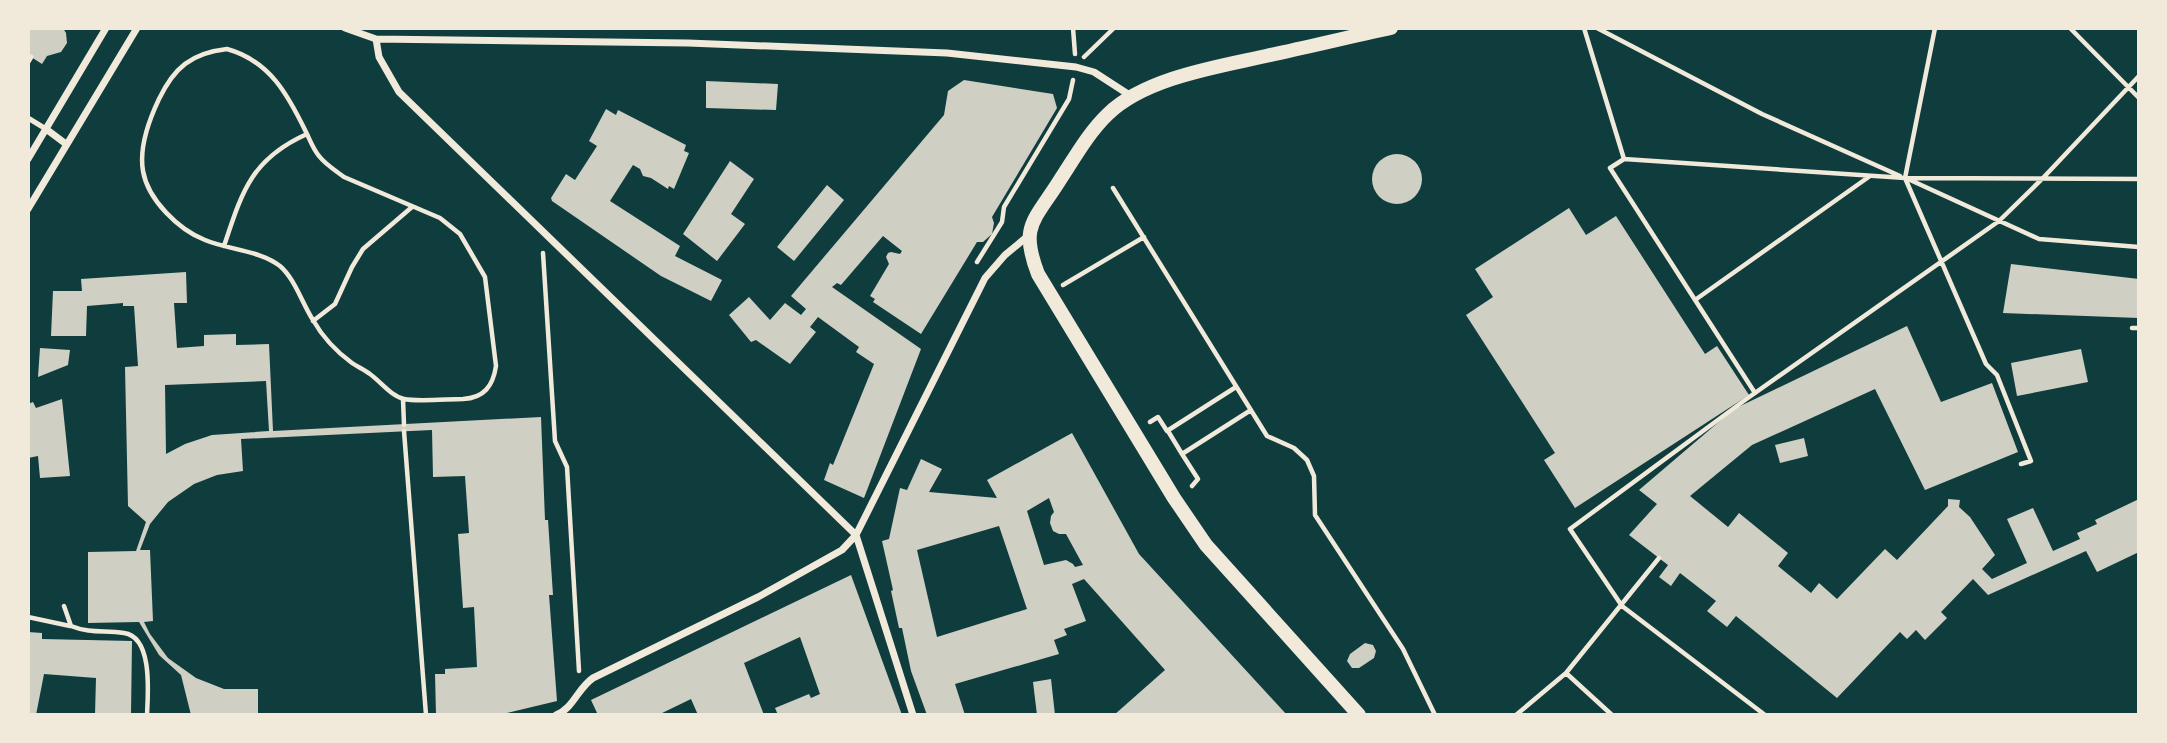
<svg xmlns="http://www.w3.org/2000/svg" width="2167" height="743" font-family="'Work Sans',sans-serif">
  <rect width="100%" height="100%" fill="#0f3d3e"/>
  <path fill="#cfcfc3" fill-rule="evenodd" d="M28 28H63L66 33 67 43 61 52 47 56 42 64 28 55Z
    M964 80 1053 94 1057 108 992 217 994 223 992 234 983 242H977L921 334 873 302 875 299 870 296 889 264 886 257 888 253 891 252 900 254 902 251 883 236 841 285 837 283 832 287 921 349 864 498 824 480 830 463 833 465 874 364 856 352 859 347 818 317 810 327 816 332 790 364 756 340 751 342 729 315 749 297 770 320 785 303 801 315 806 309 791 296 944 115 948 91Z
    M706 81 778 84 776 110 706 108Z
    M606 109 616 115 618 110 686 145 684 151 689 153 674 189 669 186 668 189 651 178 643 176 640 169 633 165 610 201 680 246 675 256 722 280 711 301 661 276 552 201 551 198 566 174 575 180 597 146 589 141Z
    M1372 179a25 25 0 1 1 50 0a25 25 0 1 1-50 0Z
    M730 161 754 179 731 214 745 224 717 261 683 234Z
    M827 185 844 200 794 261 777 247Z
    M1569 208 1586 235 1616 216 1705 354 1717 346 1749 395 1575 508 1544 460 1555 453 1466 315 1493 297 1475 269Z
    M2011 264 2139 279V318L2003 313Z
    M186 272 187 303H174L177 348 204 346V335L236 334V345L269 344 273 431 541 417 545 520H548L553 595H549L557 701 499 715H436L435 674H445V669L477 667 474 607 463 608 458 534 469 533 465 476 433 477 432 430 241 439 243 471 217 475 194 484 168 502 150 524 140 550H150L153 621 144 622 150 634 168 658 196 678 224 689H258V715H191L181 675 159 655 139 622 88 623V552L136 551 146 522 128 506 125 367 138 366 134 306H123V303L87 306 86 336H51L53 291H82L81 279ZM266 381 269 431 212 435 185 444 166 454 165 385Z
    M1907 326 1941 402 1992 383 2018 452 1925 490 1875 389 1752 445 1690 496 1728 527 1739 513 1788 553 1778 566 1811 593 1819 583 1837 599 1885 549 1897 560 1948 506V499L1960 500 1959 507 1970 517 1995 555 1982 569 1992 579 2027 563 2007 519 2033 508 2053 551 2080 539 2077 533 2097 524 2095 520 2139 499V552L2097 572 2086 551 1988 595 1973 579 1941 612 1947 618 1925 640 1916 630 1907 639 1900 632 1837 698 1736 616 1727 627 1707 611 1716 601 1680 573 1671 586 1659 577 1668 565 1629 535 1657 504 1639 490 1734 409Z
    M40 348 70 350 68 365 38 377Z
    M2081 349 2088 382 2017 396 2011 363Z
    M62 399 70 476 40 478 38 456 28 458V404L33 402 36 408Z
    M1072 433 1139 554 1287 715H1215L1214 713 1211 715H1114L1165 670 1084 579 1072 584 1086 621 1064 629 1067 635 1054 640 1059 654 955 684 965 715H927L911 671 902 628H899L891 591 893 590 882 541 889 539 900 488 907 490 921 459 942 469 929 492 997 498 987 480ZM1049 498 1054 512 1051 516 1050 523 1053 531 1059 534H1066L1083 565 1075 567 1073 564 1066 560 1044 565 1027 511ZM999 526 1027 609 937 637 917 550Z
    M1804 438 1808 456 1780 463 1775 445Z
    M851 575 902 715H778L775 708 809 694 811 698 820 694 800 637 744 663 764 715H698L691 699 658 715H598L591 700Z
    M28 632 42 633V639L132 641 131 715H95L96 678 44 674 36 715H28Z
    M1365 643 1373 645 1376 651 1374 658 1359 668H1352L1347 661 1350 654Z
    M1051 679 1055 715H1037L1033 682Z"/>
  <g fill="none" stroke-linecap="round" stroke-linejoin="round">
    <path stroke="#f1e9da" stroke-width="4.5" d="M1073 28 1075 54
      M1584 28 1624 159
      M1597 28 1762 114 1900 176
      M1935 28 1905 178 1986 364 1997 375 2031 461 2021 464
      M2070 28 2139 98
      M227 49C270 61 288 95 306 132 310 140 313 149 319 156 325 164 336 171 344 177L440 218 460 234 485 277 496 366C493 386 484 398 463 399 448 399 417 402 404 399 391 396 381 382 370 374 365 370 358 367 352 363 337 352 322 336 313 320 302 303 295 279 280 266 259 250 229 250 205 240 179 230 148 200 143 171 139 148 149 120 159 99 174 68 191 53 227 49Z
      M1084 57 1114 28
      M1908 179 2039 239 2139 247
      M1113 188 1267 436 1294 448 1307 460 1314 476 1315 515 1403 649 1435 715
      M224 246C242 192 251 159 307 134
      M543 253 555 441 567 467 579 671
      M977 262 1002 222 1004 207 1069 99 1073 80
      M1063 285 1144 237
      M1695 300 1870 176
      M313 321 335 304 352 267 363 249 412 207
      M2132 328H2139
      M1755 393 1610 168 1624 159 1905 178 2139 179
      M403 399 404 425
      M1150 422 1158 417 1167 431 1236 387
      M404 431 426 715
      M1168 431 1182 454
      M1192 486 1198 479 1182 454 1251 410
      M64 606 71 626C91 634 104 630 124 633 153 637 148 693 147 715
      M28 617 70 626
      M1566 673 1612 715
      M1516 715 1566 673 1659 558
      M1765 715 1622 606 1570 529 1745 400 1999 221 2043 178 2139 76"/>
    <path stroke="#f1e9da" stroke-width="5" d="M28 62 31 57
      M28 118 46 129"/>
    <path stroke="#f1e9da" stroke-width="7" d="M345 28 376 39 688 43 947 53 1076 67 1094 72 1131 96
      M376 39 379 57 399 92 856 535 913 715
      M46 129 66 144
      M28 159 106 28
      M28 209 137 28
      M556 715C574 708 577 689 593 678L758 597 842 550 856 535 985 278 1005 255 1028 236"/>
    <path stroke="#f1e9da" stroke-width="14" d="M1359 715 1206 545 1174 498 1038 274C1020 227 1033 222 1058 183 1074 159 1088 133 1108 114 1145 78 1217 67 1266 56 1308 47 1349 37 1391 28"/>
  </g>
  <rect width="2167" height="743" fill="none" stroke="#f1e9da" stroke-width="60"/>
</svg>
